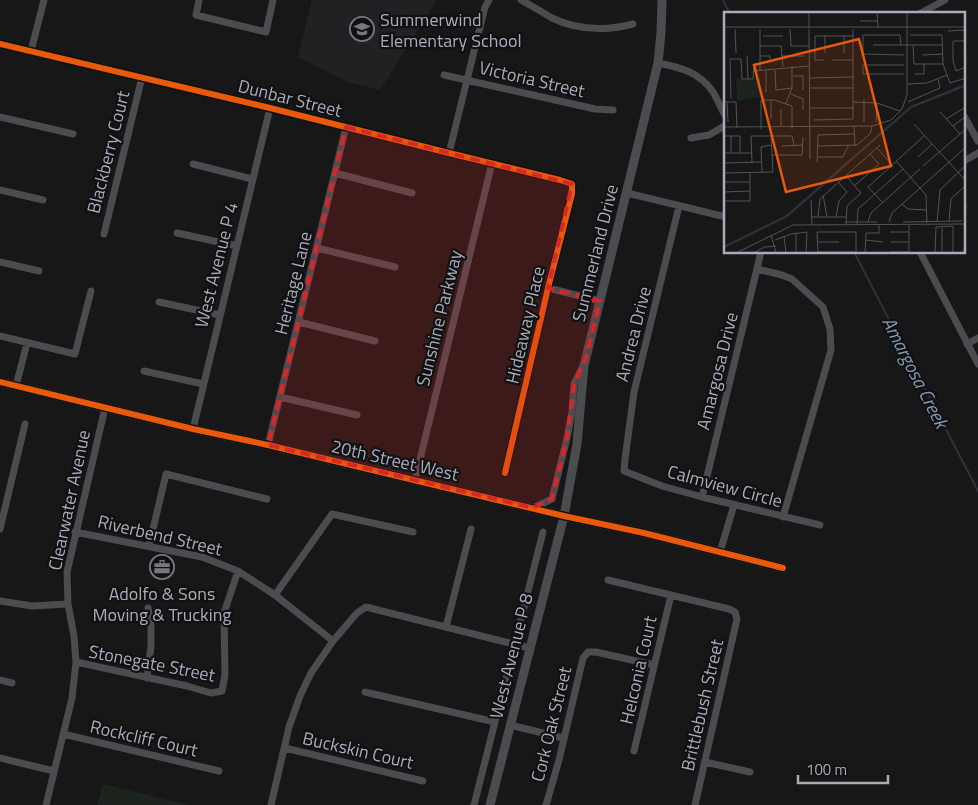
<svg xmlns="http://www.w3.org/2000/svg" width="978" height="805" font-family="'Titillium Web',sans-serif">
  <rect width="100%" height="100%" fill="#171717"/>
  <path fill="#212123" d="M312 0H437L380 90 347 82 298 57Z"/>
  <path fill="#1d241e" d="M103 784 188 805H97Z"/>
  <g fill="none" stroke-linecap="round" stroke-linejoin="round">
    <path stroke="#2a3239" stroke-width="2" d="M723 0 730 14
      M854 252 978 491"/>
    <path stroke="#4b4c50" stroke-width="7" d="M199 0 196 15 266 32 273 0
      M521 0C532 6 542 12 552 18 577 30 606 31 633 24
      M919 14 945 0
      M0 44 270 108 449 153 560 180 572 184V194L548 288 505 473
      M31 51 44 0
      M658 63C679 67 700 72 713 92 718 100 721 109 726 117
      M444 75 595 109 613 110
      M964 116 978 141
      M0 117 73 134
      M691 138 709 135 726 125
      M449 153 485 7 489 0
      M964 161 978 153
      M193 164 252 179
      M335 173 412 193
      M0 190 43 200
      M627 193 726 217
      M679 206 634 392 625 459 624 471 662 486 702 497 820 525
      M177 233 237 246
      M104 234 142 77
      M317 248 395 267
      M920 252 978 364
      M0 262 39 271
      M757 269 782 275 792 279 823 307 830 329 831 350 783 517
      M548 288 600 301
      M159 302 220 315
      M299 322 375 341
      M0 336 75 354 91 291
      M967 344 978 338
      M144 371 203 384
      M16 386 27 343
      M280 397 357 415
      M193 429 270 108
      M268 445 346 127
      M415 480 492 163
      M702 497 761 252
      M533 508 552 499 567 438 572 412 574 384 582 368
      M0 529 25 424
      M75 532 202 557 238 571 275 595 333 641
      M149 546 166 474 267 499
      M720 552 734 505
      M608 580 729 609 735 612 737 619 695 805
      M275 595 332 514 413 532
      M0 601 32 606 68 604
      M446 627 471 529
      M76 662 187 686 211 693 222 691 225 675 224 613 238 571
      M147 678 151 646V624L148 608
      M0 680 12 683
      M365 692 495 722
      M510 725 563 738
      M63 734 219 771
      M285 748 423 781
      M634 751 671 595
      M0 758 54 771
      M705 762 750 772
      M46 805 72 698 76 662 74 636 68 604 67 572 105 408
      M271 805 289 727 300 696 311 673 333 641 357 613 366 607 529 648
      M474 805 543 532
      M546 805 559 760 583 658 588 652H596L654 665"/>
    <path stroke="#4b4c50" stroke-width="9" d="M0 382 193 429 268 445 564 516 644 533 783 568
      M490 805 564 516 577 444 584 366 658 63 661 33 662 0"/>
    <defs>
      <path id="cycleway" d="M0 44 270 108 449 153 560 180 572 184V194L548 288 505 473
        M0 382 193 429 268 445 564 516 644 533 783 568"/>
    </defs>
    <use href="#cycleway" stroke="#111113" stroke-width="9"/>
    <use href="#cycleway" stroke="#e8590c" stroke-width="6"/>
  </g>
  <path fill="#d62828" fill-opacity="0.2" stroke="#d62828" stroke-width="4" stroke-dasharray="10 6" stroke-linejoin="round" d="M346 127 572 184 548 288 600 301 586 358 574 384 567 438 552 499 533 508 268 445Z"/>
  <defs>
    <symbol id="school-ring" viewBox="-11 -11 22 22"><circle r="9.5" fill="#111113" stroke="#757880" stroke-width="1.5"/><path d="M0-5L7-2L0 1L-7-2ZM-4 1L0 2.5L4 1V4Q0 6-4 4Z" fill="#757880"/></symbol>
    <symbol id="office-ring" viewBox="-11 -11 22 22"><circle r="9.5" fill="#111113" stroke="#757880" stroke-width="1.5"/><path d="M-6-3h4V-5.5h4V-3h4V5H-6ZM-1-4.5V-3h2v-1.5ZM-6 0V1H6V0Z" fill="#757880"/></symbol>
  </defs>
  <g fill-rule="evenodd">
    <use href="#school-ring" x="348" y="15" width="28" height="28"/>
    <use href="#office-ring" x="148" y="553" width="28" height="28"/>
  </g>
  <g text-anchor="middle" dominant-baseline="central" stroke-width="4.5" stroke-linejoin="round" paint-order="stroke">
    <g font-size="18" fill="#a8adb8" stroke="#111113" text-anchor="start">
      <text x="380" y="19">Summerwind<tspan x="380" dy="21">Elementary School</tspan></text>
      <text x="162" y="593" text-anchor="middle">Adolfo &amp; Sons<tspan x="162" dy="21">Moving &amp; Trucking</tspan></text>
    </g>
    <g font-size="18" fill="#a8adb8" stroke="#111113">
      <text transform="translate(532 79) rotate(13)">Victoria Street</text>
      <text transform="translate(290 98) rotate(14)">Dunbar Street</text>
      <text transform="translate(108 152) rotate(-76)">Blackberry Court</text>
      <text transform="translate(595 253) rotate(-76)">Summerland Drive</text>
      <text transform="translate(216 265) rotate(-76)">West Avenue P 4</text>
      <text transform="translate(293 283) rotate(-76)">Heritage Lane</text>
      <text transform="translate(439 318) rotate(-76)">Sunshine Parkway</text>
      <text transform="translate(525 325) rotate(-77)">Hideaway Place</text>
      <text transform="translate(633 334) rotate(-76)">Andrea Drive</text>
      <text transform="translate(717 371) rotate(-76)">Amargosa Drive</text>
      <text transform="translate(395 460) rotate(13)">20th Street West</text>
      <text transform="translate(725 486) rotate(15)">Calmview Circle</text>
      <text transform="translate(69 500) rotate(-78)">Clearwater Avenue</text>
      <text transform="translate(160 535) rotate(13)">Riverbend Street</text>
      <text transform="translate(511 656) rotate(-76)">West Avenue P 8</text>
      <text transform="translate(152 663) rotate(11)">Stonegate Street</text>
      <text transform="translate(638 670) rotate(-77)">Helconia Court</text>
      <text transform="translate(702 705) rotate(-77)">Brittlebush Street</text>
      <text transform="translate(551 724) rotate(-76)">Cork Oak Street</text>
      <text transform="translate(144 738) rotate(13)">Rockcliff Court</text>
      <text transform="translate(358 750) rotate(13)">Buckskin Court</text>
    </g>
    <g font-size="19" font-style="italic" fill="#7f9bb3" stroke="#111113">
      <text transform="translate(916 372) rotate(63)">Amargosa Creek</text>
    </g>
  </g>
  <g transform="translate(724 12)">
    <rect width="241" height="241" fill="#171717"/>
    <path d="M31 65 36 66V85L13 89 12 66 29 68Z" fill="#1d241e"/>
    <path fill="none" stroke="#2a3239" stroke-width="2.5" d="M0 235 63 204 187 95 242 73"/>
    <path fill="none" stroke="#515357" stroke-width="1" d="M85 0V17M153 0 154 16M136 9H153M0 15H242M11 17 12 41M36 17V59M66 17 67 34H85M240 17 242 49M85 18 86 147M224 19 241 18M186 23H218L219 52 226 71 242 66M39 24H59M101 24V41M120 24V41M240 29H229V49L232 59 242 55M149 33H218M177 33 176 23H139V42L180 43M189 33 190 52H219M36 34H57L59 55M199 43 219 42M23 44 24 67M36 44H46V50M57 44H81M100 48H91V24H129M108 48H129M180 53H139V62H180M51 58 52 78 68 76M30 59 85 54M42 59V80M190 62H200V52M69 64H79V78M85 66 130 65M184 72 203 71 223 63M86 76H130M67 82 79 87V98M7 86 6 47H17L18 67H29L30 53M140 87V110M47 88V107M0 90H12L13 116M3 90 4 110M129 90 153 91 176 99M184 90 216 76 214 67M62 91 68 76V54M86 96H130M57 97V115M216 100 236 122M222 107 242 95M90 108 129 107V17M152 110 153 91M190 112 242 169M130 114 131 134M229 114 242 104M0 115 148 114 167 108 178 97 183 83V0M37 117V88H50L68 94V117M0 124H16V141M7 124V141M58 134 79 133M93 134 133 133 146 122 148 114M153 136 168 153M0 141H28M48 143H78L79 125M93 145H119L124 134M194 145 208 132M172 149 202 183 203 211M93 150 94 123 130 122M0 151 38 150M28 151 27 124H68L70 133M199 154 242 117M38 160 37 135 47 133M0 161 49 160 47 124M122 164 137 181 123 194 122 212M0 170H26M130 174 155 152 146 142M0 180 26 179M99 183 103 205M87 188 88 213M0 189H26V160M158 190 144 175 200 124M178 192 184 197 203 198M88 205H122M94 205 96 187 156 133M112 205 115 189 123 180 114 170M225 209 227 187 242 173M122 210H153M144 210 147 201 196 157M165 210 168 201 242 135M179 210 238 209M213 210 216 178 242 153M133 212 134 197 179 157M185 213V241M218 216V241M166 220H185M72 221V241M47 223 52 241M60 224 62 241M51 228 67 222 83 220 82 241M141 228 159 230M94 230H115M166 230H185M94 240H132M166 240H185M12 241 69 213 242 212M29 241 41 235 52 234M94 241 93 220H132V241M141 241 142 221H155V212M211 241 212 215 229 214V241M240 241 242 191"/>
    <path fill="#e8590c" fill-opacity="0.15" stroke="#e8590c" stroke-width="2.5" d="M135 27 167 154 62 180 30 53Z"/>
    <rect width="241" height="241" fill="none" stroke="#a8adb8" stroke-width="2.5"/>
  </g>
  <path d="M798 775v8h90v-8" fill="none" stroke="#a8adb8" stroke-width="2.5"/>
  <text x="806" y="775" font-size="15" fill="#a8adb8" stroke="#111113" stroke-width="4" paint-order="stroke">100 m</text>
</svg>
